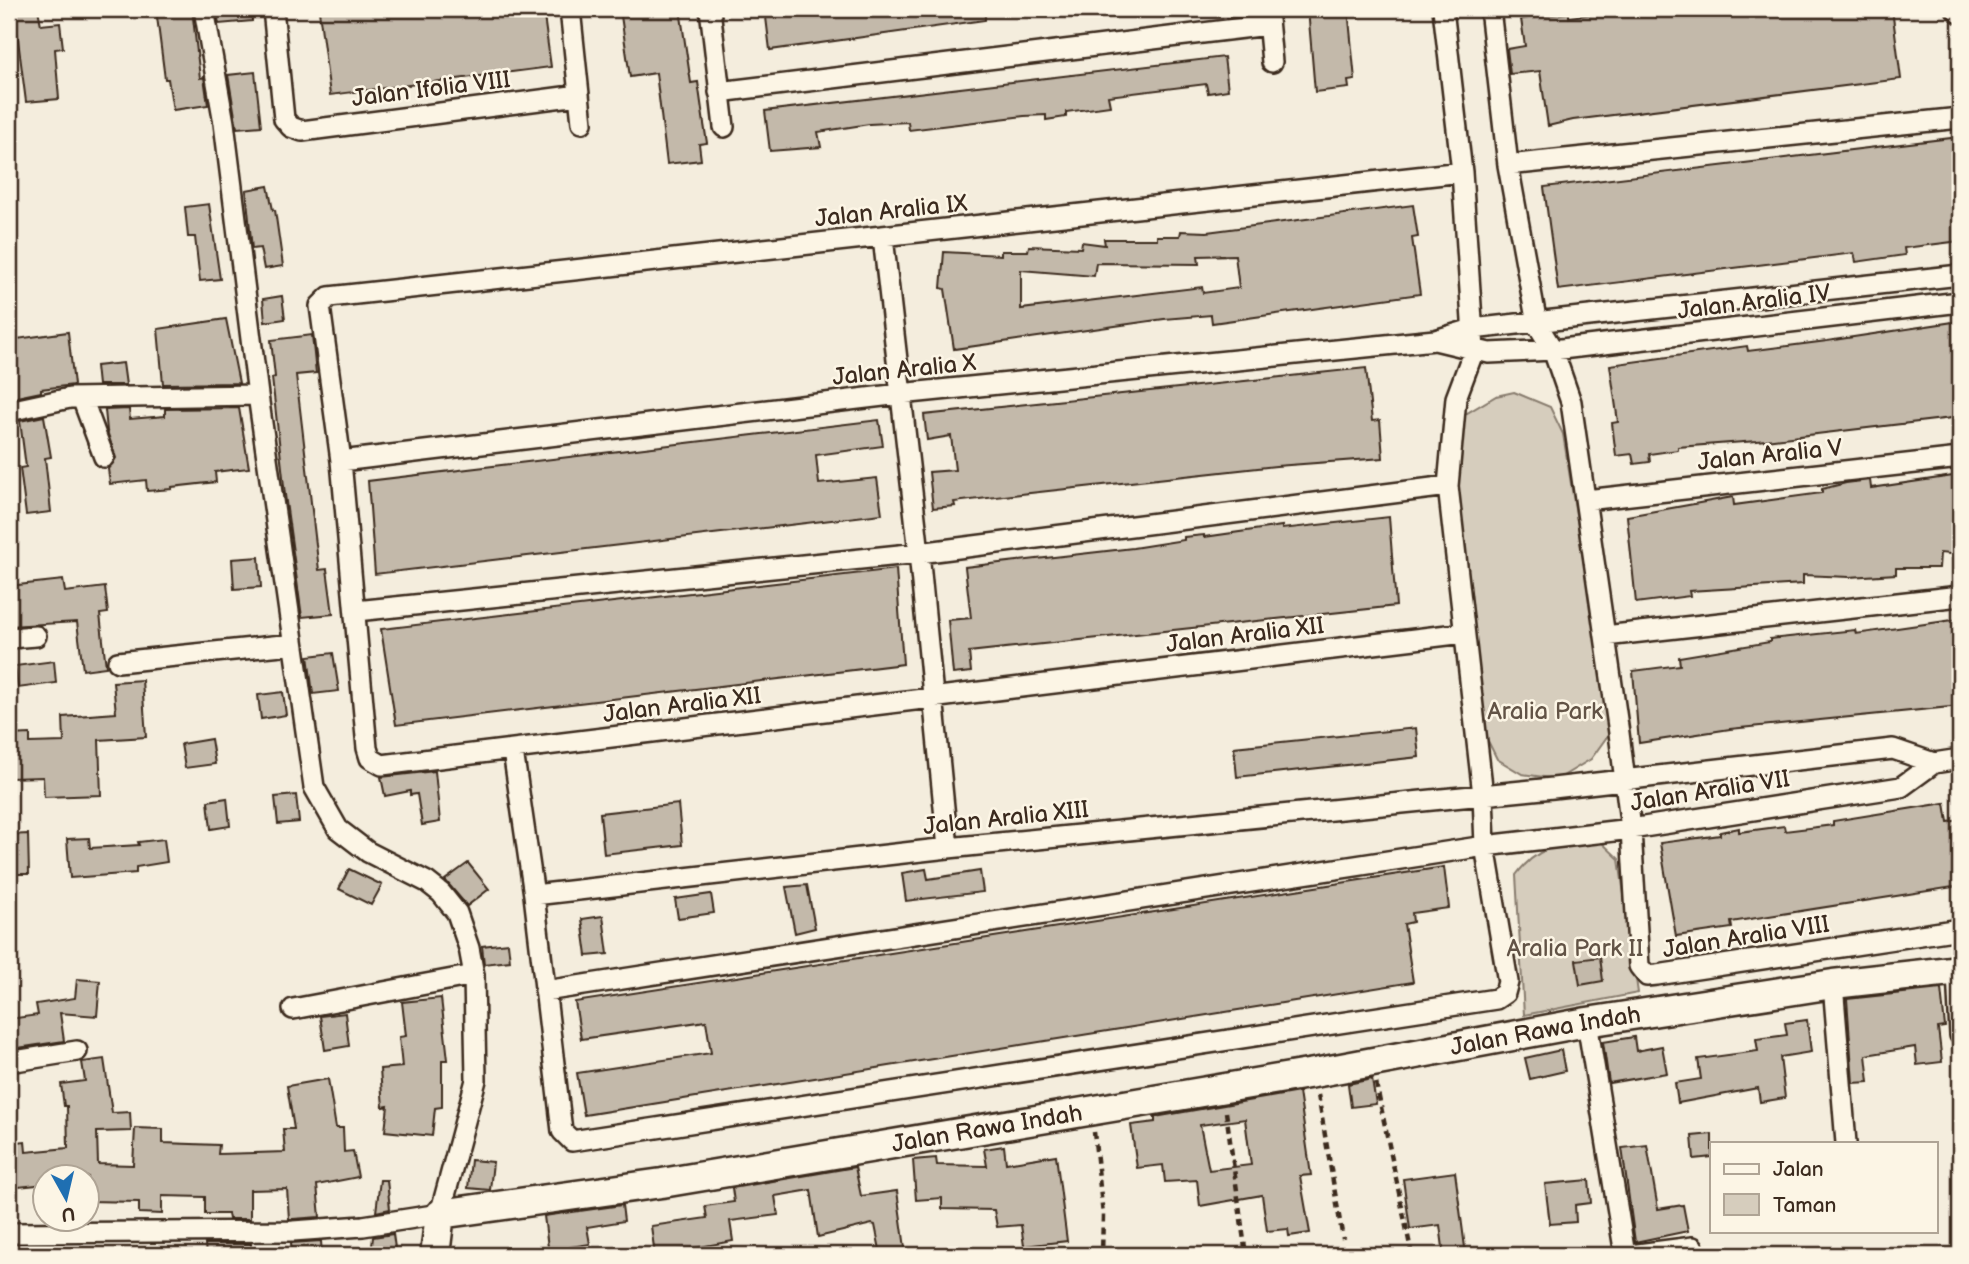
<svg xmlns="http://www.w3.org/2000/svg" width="1969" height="1264" font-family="'Balsamiq Sans',sans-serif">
  <rect width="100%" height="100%" fill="#f4eddd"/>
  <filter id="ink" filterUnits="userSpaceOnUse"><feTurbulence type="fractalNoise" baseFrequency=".0143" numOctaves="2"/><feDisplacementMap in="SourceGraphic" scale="14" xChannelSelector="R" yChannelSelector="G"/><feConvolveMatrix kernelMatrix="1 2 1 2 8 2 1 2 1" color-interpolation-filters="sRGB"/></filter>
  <g filter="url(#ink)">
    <path fill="#d6cdbd" stroke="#887c6e" stroke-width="2" d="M1514 392 1550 407 1563 434 1611 731 1591 759 1558 779 1522 774 1497 759 1487 739 1452 461 1464 415 1496 396Z
      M1599 840 1619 859 1638 993 1524 1015 1516 875C1540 843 1562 845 1599 840Z"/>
    <path fill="#c3b9aa" stroke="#3b2a1e" stroke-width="2" fill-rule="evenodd" d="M14 9H38L41 25 60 23 63 48 55 49 59 99 26 102Z
      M156 9H192L200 78 204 77 208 105 173 110 168 79H165Z
      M216 9H252V21L219 24Z
      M338 9H543L551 67 330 95 319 11Z
      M620 9H646L647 11 680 9 691 83 698 82 704 124 707 143 699 144 701 160 667 164 656 73 630 77Z
      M765 9H985V20L770 50Z
      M1308 9H1348L1355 80 1348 81 1349 88 1315 92Z
      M1634 9H1892L1901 79 1573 120 1548 126 1540 71 1510 74 1507 49 1525 46 1521 19 1569 13V17Z
      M1224 57 1228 90 1208 93 1206 84 1108 96 1110 106 1066 112V117L1046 120V115L1024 116 909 130 908 122 869 124 818 132 821 147 770 151 765 111Z
      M255 72 261 126 237 128 228 75Z
      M1960 137V241L1904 248 1905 255 1856 262 1854 253 1558 290 1544 187Z
      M268 186 273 210H275L283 266 264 269 260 248 252 249 246 190Z
      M209 204 220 279 200 281 195 237H188L185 207Z
      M1413 205 1418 237 1412 238 1420 294 1212 323 1211 315 1164 319 954 349 945 289 941 288 944 252 1001 255V251H1028L1029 246 1081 248 1082 242 1105 245 1104 239H1157V236H1180L1181 231 1207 232ZM1235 255 1239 288 1203 293 1202 287 1021 309V270L1094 276 1096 263 1199 264 1198 256Z
      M282 296 285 319 265 322 263 299Z
      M226 319 239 383 163 384 158 329Z
      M1960 321V417L1757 441 1678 447V450L1649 454 1650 462 1634 464 1632 454 1616 456 1612 423 1618 422 1610 365 1747 346 1748 351 1827 341Z
      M68 332 74 385 41 389V392L12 398 9 340Z
      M312 335 316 373 296 375 319 570 327 569 333 614 302 617 285 495 272 378 275 377 271 340Z
      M123 363 126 385H98L96 366Z
      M1366 368 1372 421 1380 420 1383 458 1276 466 1021 494 954 502 955 506 933 508 929 472 955 470 951 436 927 440 924 415Z
      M239 408 249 468 215 472 216 482 172 487V489L147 491 146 480 110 484 108 469 116 458 107 431 105 410 129 409 130 419 165 416V409Z
      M44 416 51 457 45 458 51 512 26 515 20 468 26 467 20 421Z
      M879 420 883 446 816 455 819 484 877 478 882 514 375 574 368 481Z
      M1960 475V555L1940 553 1939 568H1896V574L1849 577 1803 575V584L1689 591 1690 596 1636 603 1627 516 1733 497 1734 505 1822 493V489L1846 483 1870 480 1871 488Z
      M1389 517 1396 606 969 652 971 672 953 674 948 620 971 618 965 567 1133 548 1184 540V537L1204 535V537L1282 526V529Z
      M259 557 261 587 234 589 232 559Z
      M896 569 903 664 396 725 381 629Z
      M63 580 65 592 105 587 108 613 100 614 106 667 83 670 77 622 9 626V586Z
      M1960 619V706L1730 729 1639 743 1633 671 1680 665 1679 657 1770 642V639L1855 630 1856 634Z
      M333 653 339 691 313 694 308 656Z
      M54 661 56 683 18 688 15 666Z
      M142 680 146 737 99 740 101 795 44 797 43 777 9 778V735L30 734V743L64 742 63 717 116 713 113 682Z
      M283 692 286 715 261 719 258 695Z
      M1416 728 1419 757 1237 777 1234 747Z
      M211 739 215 764 185 768 181 744Z
      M435 771 440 822 422 825 417 794 410 795V791L385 796 381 777Z
      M296 795 299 822 278 824 275 797Z
      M227 798 230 826 211 829 208 801Z
      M1945 803 1948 822 1960 820V886L1731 922 1732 928 1676 936 1660 843 1720 835V832L1739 828V832L1784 826 1785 831 1833 825V821Z
      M678 804 682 845 604 854 600 813Z
      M28 834 29 874H9V835Z
      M89 838 90 848 139 845 138 842 164 839 167 862 136 867V873L70 878 67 839Z
      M468 863 489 889 467 906 445 880Z
      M1444 867 1449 908 1412 913 1413 922 1404 924 1413 982 584 1115 577 1073 711 1053 706 1021 581 1039 575 1002Z
      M349 869 382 885 371 905 339 889Z
      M926 869 928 879 980 871 983 892 906 901 902 873Z
      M807 885 815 928 795 933 786 887Z
      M711 894 714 913 678 918 675 899Z
      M603 916 608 954 587 956 582 919Z
      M508 943 510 961 484 964 482 946Z
      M1600 957 1603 981 1580 985 1576 960Z
      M77 979 100 981 97 1016 60 1013 64 1041 11 1049 9 1019 38 1015 36 1004 75 998Z
      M1941 989 1945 1027 1938 1028 1942 1062 1917 1065 1915 1047 1866 1055 1869 1082 1853 1083 1847 999Z
      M441 998 448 1060H442V1107L435 1108 432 1136 385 1131 388 1106 383 1107 380 1069 402 1067 399 1037 406 1036 402 1002Z
      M345 1013 349 1046 325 1050 320 1016Z
      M1807 1020 1811 1052 1780 1057 1785 1098 1760 1102 1758 1088 1678 1103 1675 1083 1701 1079 1698 1059 1758 1051 1756 1039 1787 1035 1785 1023Z
      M1634 1037 1636 1051 1662 1046 1667 1073 1609 1083 1603 1042Z
      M1561 1050 1565 1071 1530 1079 1525 1058Z
      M104 1059 112 1113 130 1112 131 1131 97 1132 98 1164 133 1165 135 1128 163 1129V1143L219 1145 218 1154 285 1152 283 1129H294L287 1086 328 1079 336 1128H343L344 1152 353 1151 358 1177 317 1185 320 1217 293 1219H289L287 1189 250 1190V1219H229L228 1214H205V1197L162 1196V1214L139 1213V1202L88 1201V1177H46V1184L9 1188V1143L25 1141 26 1152 68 1148 67 1106H64L61 1084 85 1081 82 1062Z
      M1372 1079 1376 1104 1351 1107 1348 1084Z
      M1299 1092 1311 1175 1300 1176 1310 1233 1289 1236 1288 1229 1267 1231 1262 1195 1200 1206 1197 1180 1165 1182 1163 1165 1137 1168 1131 1125 1155 1122V1117ZM1245 1119 1251 1165 1209 1170 1200 1125Z
      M1712 1134V1157L1694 1159 1692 1136Z
      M1647 1145 1658 1209 1683 1205 1688 1231 1635 1242 1622 1148Z
      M1004 1146 1006 1163 1056 1155 1067 1241 1024 1246 1021 1225 997 1227 994 1210 942 1209V1198L916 1200 913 1160 936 1158 937 1165 987 1166 984 1149Z
      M471 1160 493 1162 490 1190 468 1188Z
      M855 1167 861 1196 897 1191 906 1255H881L875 1225 872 1224 818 1237 811 1190 775 1196 778 1215 730 1221 733 1241 655 1255 651 1226 707 1218 705 1206 734 1202 732 1188Z
      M1455 1172 1466 1255H1444L1440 1225 1410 1229 1403 1179Z
      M380 1180H387L390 1209 376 1212Z
      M1589 1180 1591 1203 1575 1205 1576 1222 1550 1224 1545 1184Z
      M622 1205 624 1221 587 1227 590 1244 570 1247 571 1255H549L544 1216Z
      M393 1234 396 1255H371L373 1237Z
      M321 1241 322 1255H292L291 1243Z
      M205 1244H251V1255H206Z"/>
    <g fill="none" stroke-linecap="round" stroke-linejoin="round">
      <defs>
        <path id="street" d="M273 9 284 119 291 127 302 131 579 95
          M570 9 582 123
          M710 9 724 127
          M1267 9 1272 62
          M1490 9 1508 165 1537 324 1553 350 1571 402 1619 733 1631 829 1639 966 1647 976 1657 975 1960 929
          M1956 9 1960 13
          M719 92 1268 25
          M1508 165 1960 118
          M1462 172 329 297 320 306 341 461 367 748 370 758 382 765 1464 633
          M883 237 919 553 948 848
          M1435 340 1489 353 1553 350 1960 302
          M82 398 104 457
          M9 411 70 398 258 395
          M341 461 900 394 1435 340 1472 329 1960 275
          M1586 500 1960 458
          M356 611 919 553 1448 486
          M1605 636 1960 596
          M9 638 36 636
          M118 662 292 644
          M513 751 534 895 562 1131 572 1141 1496 999 1505 993 1508 982 1485 846 1483 795 1448 486 1456 398 1474 350 1462 172 1443 9
          M534 895 948 848 1553 788 1893 749 1934 763 1960 759
          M1957 971 1960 1035
          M1833 984 1846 1143
          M545 991 1485 846 1631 829 1901 787 1934 763
          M293 1009 474 975
          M1587 1022 1625 1255
          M9 1062 77 1051
          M9 1233 293 1231 363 1226 440 1214 476 1080 474 975 469 948 457 913 441 893 427 882 368 852 338 829 314 787 258 395 224 123 204 9
          M1630 1255 1693 1247"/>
        <g id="secondary">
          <path id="s1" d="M435 1255 440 1214 662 1183 1314 1073 1587 1022 1833 984 1960 970"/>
        </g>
      </defs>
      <use href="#street" stroke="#3b2a1e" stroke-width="24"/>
      <use href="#secondary" stroke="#3b2a1e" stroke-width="33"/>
      <path stroke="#3b2a1e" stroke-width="4.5" stroke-dasharray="7 5" stroke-linecap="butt" d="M1376 1083 1412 1255
        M1318 1095 1343 1239
        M1226 1112 1246 1255
        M1094 1132 1103 1215 1102 1255"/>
      <use href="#street" stroke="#fcf5e5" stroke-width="19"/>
      <use href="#secondary" stroke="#fcf5e5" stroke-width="28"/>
    </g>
  </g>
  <g text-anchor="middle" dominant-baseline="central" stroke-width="5" stroke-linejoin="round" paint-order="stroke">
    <g font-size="24" fill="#3b2a1e" stroke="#fcf5e5">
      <text transform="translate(431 89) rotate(-7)">Jalan Ifolia VIII</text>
      <text transform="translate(891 211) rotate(-6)">Jalan Aralia IX</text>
      <text transform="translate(1754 302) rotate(-7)">Jalan Aralia IV</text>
      <text transform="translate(904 370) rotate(-6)">Jalan Aralia X</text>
      <text transform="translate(1770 455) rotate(-6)">Jalan Aralia V</text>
      <text transform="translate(1245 635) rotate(-7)">Jalan Aralia XII</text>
      <text transform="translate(682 705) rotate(-7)">Jalan Aralia XII</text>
      <text transform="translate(1710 791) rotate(-9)">Jalan Aralia VII</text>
      <text transform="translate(1006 818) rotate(-6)">Jalan Aralia XIII</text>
      <text transform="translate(1746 937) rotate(-9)">Jalan Aralia VIII</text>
      <text stroke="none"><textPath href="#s1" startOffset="1162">Jalan Rawa Indah</textPath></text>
      <text stroke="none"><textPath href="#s1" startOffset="595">Jalan Rawa Indah</textPath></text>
    </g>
    <g font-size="24" fill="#625346" stroke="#fcf5e5">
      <text x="1545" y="711">Aralia Park</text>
      <text x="1575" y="948">Aralia Park II</text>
    </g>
  </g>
  <rect width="1969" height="1264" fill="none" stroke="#fcf5e5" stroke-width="35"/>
  <rect x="18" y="18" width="1934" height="1229" fill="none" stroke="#3b2a1e" stroke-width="2.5" filter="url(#ink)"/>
  <rect x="1710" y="1142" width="228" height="91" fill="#fcf5e5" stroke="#afa495" stroke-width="2"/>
  <rect x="1724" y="1164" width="35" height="10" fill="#fcf5e5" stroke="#afa495" stroke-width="2"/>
  <text x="1773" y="1176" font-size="21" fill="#3b2a1e">Jalan</text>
  <rect x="1724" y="1194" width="35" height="21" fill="#d6cdbd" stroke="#afa495" stroke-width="2"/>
  <text x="1773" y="1212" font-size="21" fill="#3b2a1e">Taman</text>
  <g transform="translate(66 1198) rotate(172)"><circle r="33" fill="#fcf5e5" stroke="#afa495" stroke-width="2"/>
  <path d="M0-5L12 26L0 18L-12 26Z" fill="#1f6fb2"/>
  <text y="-10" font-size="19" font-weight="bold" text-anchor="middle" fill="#3b2a1e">U</text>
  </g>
</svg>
